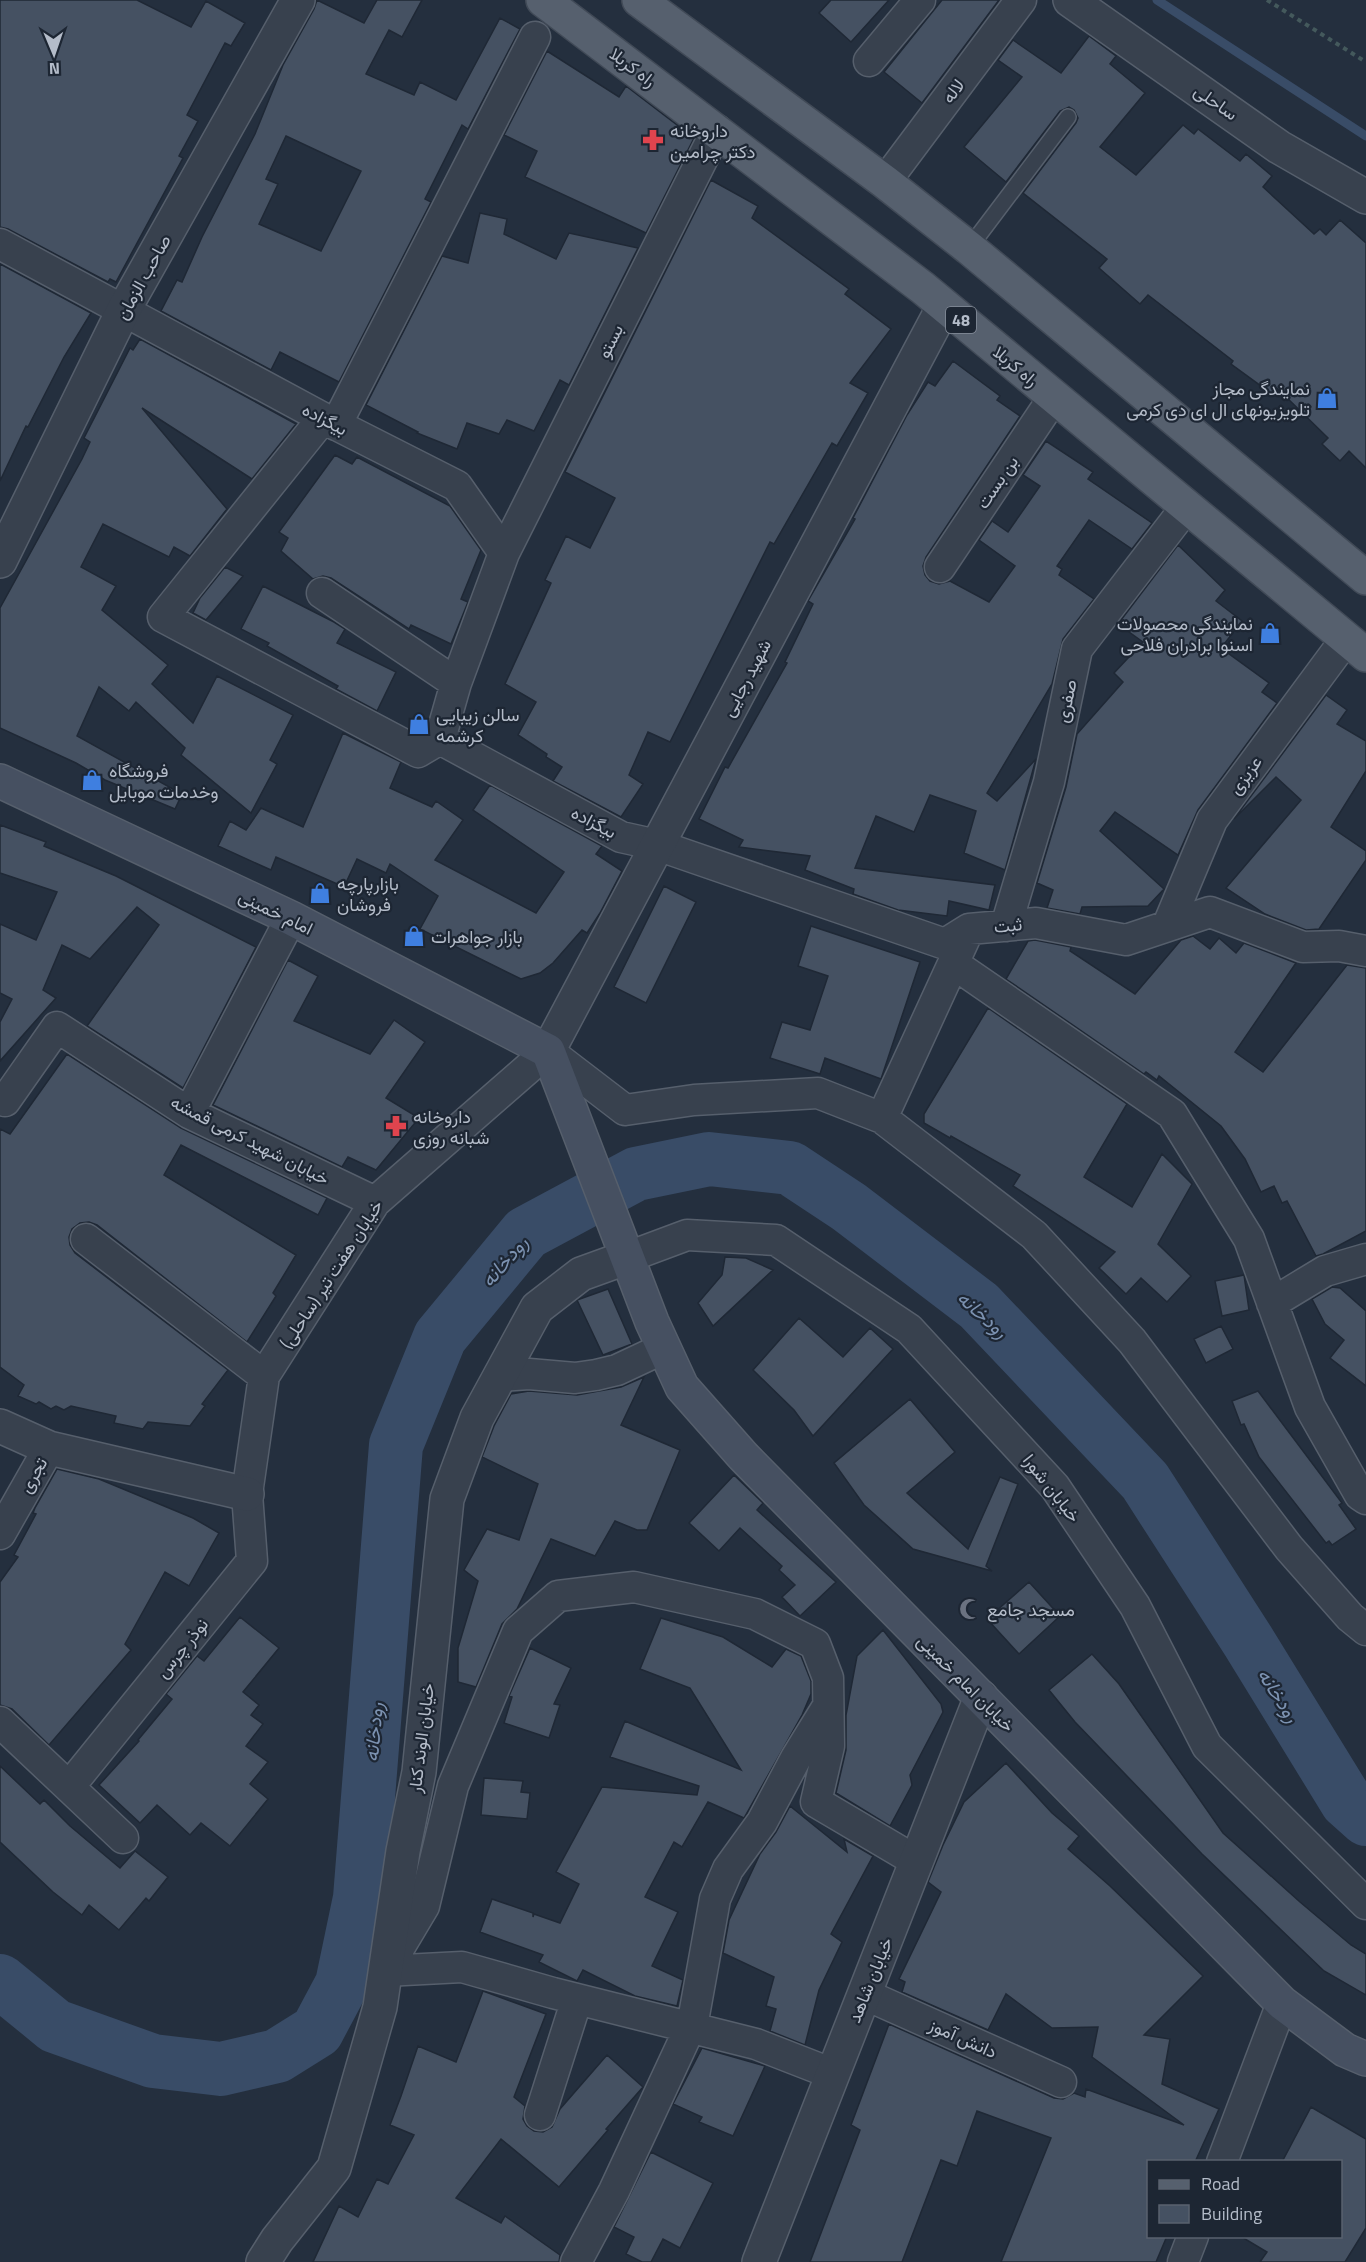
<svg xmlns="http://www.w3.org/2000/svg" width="1366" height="2262" font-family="'Titillium Web',Vazirmatn,sans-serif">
  <rect width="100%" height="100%" fill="#242f3e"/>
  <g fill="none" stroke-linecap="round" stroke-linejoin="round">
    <path stroke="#394c67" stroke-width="9" d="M1157 0 1366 136"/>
    <path stroke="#394c67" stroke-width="54" d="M0 1981 55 2026 153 2061 221 2069 277 2056 317 2031 342 1984 360 1898 396 1445 440 1337 526 1233 636 1174 709 1159 790 1168 849 1207 979 1306 1145 1481 1248 1641 1347 1802 1366 1819"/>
  </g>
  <path fill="#455162" stroke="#1f2835" stroke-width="1.5" fill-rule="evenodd" d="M0 0H137L191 27 206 1 245 23 231 46 225 43 187 115 198 121 179 156 183 158 116 282 110 279 108 282 8 229 0 227Z
    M317 0 364 23 377 0H422L402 37 389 30 366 74 414 95 420 82 456 100 500 18 520 29 468 129 462 125 425 199 431 202 339 382 280 352 271 370 161 311 177 280 182 282 202 237 255 134 283 65 314 9ZM286 136 361 171 321 251 259 224 278 184 266 179Z
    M831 0H889L851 42 819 13Z
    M942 0H999L922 103 884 72Z
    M1089 36 1116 56 1110 64 1145 93 1100 147 1136 175 1183 125 1194 134 1198 129 1240 161 1246 154 1272 176 1263 187 1314 234 1320 229 1326 235 1340 220 1366 243V468L1349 451 1340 461 1322 444 1328 438 1277 388 1272 394 1231 364 1233 361 1148 295 1140 304 1099 268 1107 259 1023 193 1076 123 1078 118 1074 110 1069 107 1060 111 1006 182 964 147 1022 77 998 60 1013 40 1061 73Z
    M547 51 619 97 626 86 694 138 646 233 525 177 537 151 504 135Z
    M711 180 758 206 752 218 849 289 845 294 891 329 850 383 868 393 837 446 832 443 774 544 770 542 670 742 648 732 629 775 643 784 621 817 553 781 562 767 546 757 547 754 518 735 536 702 505 684 551 583 545 580 566 536 590 548 615 498 565 472Z
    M480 213 507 219 504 234 556 259 569 233 638 248 569 385 560 380 534 431 507 420 499 434 467 423 457 449 417 433 418 432 366 405 442 256 468 263Z
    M0 264 91 313 64 357 28 427 26 426 0 481Z
    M140 339 296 424 252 479 142 408 227 509 190 556 174 547 169 557 103 524 81 567 116 586 102 610 168 665 152 684 193 723 217 676 293 715 270 760 277 764 251 813 181 755 185 748 136 702 129 711 99 687 77 736 182 794 175 809 105 780 76 763 0 728V608L82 459 90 442 84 438 130 348 133 350Z
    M953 361 1000 396 997 400 1020 416 926 557 923 566 925 575 930 581 939 584 950 581 989 602 1015 566 979 540 992 521 1008 532 1040 486 1023 475 1046 441 1093 472 1088 479 1152 523 1132 549 1089 520 1057 566 1062 569 1059 575 1094 599 1063 639 1052 684 987 793 997 801 1036 759 1005 870 964 853 976 811 930 795 914 832 876 816 855 868 995 885 989 910 949 901 947 916 898 910 853 894 854 889 805 870 810 856 739 847 743 840 699 819 725 767 728 768 787 663 785 662 813 604 808 601 855 519 853 518 907 415 928 382 935 386Z
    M335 455 352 464 357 457 450 506 481 550 461 599 468 602 451 644 411 625 409 629 331 578 323 576 313 579 281 551 288 538 279 532Z
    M1178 545 1225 590 1216 601 1242 621 1221 648 1269 683 1262 692 1277 703 1198 810 1178 855 1115 812 1100 831 1164 889 1148 906 1082 907 1080 914 1047 908 1053 890 1037 883 1066 787 1077 734 1123 682 1114 673 1143 642 1118 624Z
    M225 567 243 576 206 620 193 613 200 598Z
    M263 586 334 622 345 629 337 643 396 672 377 711 336 689 338 686 267 646 269 643 241 629Z
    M1326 695 1347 710 1337 724 1366 741V771L1331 827 1366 851V860L1319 929 1306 930 1265 914 1226 888 1301 800 1276 777 1234 819Z
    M343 733 401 762 390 788 432 807 436 801 463 820 435 860 536 913 564 872 473 810 490 785 602 846 596 854 622 871 600 913 587 933 582 930 553 963 540 973 521 979 420 929 438 896 390 864 386 873 357 859 344 887 276 857 271 870 218 846 230 821 246 830 261 808 303 827Z
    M0 825 46 842 44 846 116 876 256 947 183 1088 87 1026 159 925 137 907 90 959 62 945 43 990 56 998 0 1061V1022L12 999 0 993V924L36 940 57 892 0 873Z
    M664 886 696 902 646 1003 614 987Z
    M811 926 920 962 881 1079 825 1058 820 1074 770 1058 782 1022 810 1030 828 976 798 966Z
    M1193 936 1210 949 1219 938 1236 953 1244 943 1296 963 1235 1052 1263 1072 1347 965 1366 968V1231L1323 1254 1316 1256 1287 1201 1282 1203 1274 1186 1261 1192 1245 1159 1221 1126 1159 1076 1157 1080 1146 1072 1144 1074 1006 979 1028 941 1035 940 1071 947 1070 951 1135 994 1181 940Z
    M288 960 318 976 294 1021 370 1054 394 1020 425 1042 386 1098 419 1118 376 1170 348 1157 342 1167 213 1105Z
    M988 1008 1127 1104 1084 1177 1132 1207 1162 1154 1192 1184 1158 1244 1191 1276 1167 1302 1141 1278 1126 1294 1099 1268 1115 1252 1013 1186 1020 1175 951 1136 950 1138 924 1123V1114Z
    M67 1054 181 1128 327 1198 318 1215 181 1145 164 1175 296 1255 273 1293 276 1296 247 1342 97 1225 89 1222 80 1223 72 1229 69 1237 70 1245 75 1253 228 1370 202 1404 205 1406 190 1426 148 1422 143 1429 114 1423 116 1416 71 1406 64 1410 56 1406 51 1409 39 1402 36 1404 18 1396 24 1385 0 1367V1129L10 1134Z
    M725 1257 746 1258 773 1270 713 1326 698 1303 722 1275Z
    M1244 1275 1249 1310 1222 1316 1215 1281Z
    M1332 1287 1340 1288 1366 1311V1386L1330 1358 1344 1340 1325 1324 1312 1299Z
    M608 1289 632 1344 603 1355 577 1300Z
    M799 1318 843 1357 870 1328 893 1349 813 1436 794 1410 753 1370Z
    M1221 1326 1233 1349 1206 1363 1194 1339Z
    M644 1377 621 1425 680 1450 647 1530H637L615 1521 595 1556 551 1539 517 1609 502 1624 476 1687 458 1682V1648L478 1581 464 1570 487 1529 519 1540 538 1484 482 1457 494 1426 511 1394 529 1391 577 1395 621 1387Z
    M1258 1391 1342 1503 1339 1505 1356 1529 1332 1545 1329 1541 1326 1543 1259 1457 1244 1424 1241 1425 1232 1401Z
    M910 1399 955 1452 907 1493 968 1549 1000 1477 1018 1484 986 1566 992 1571 913 1549 864 1505 834 1463Z
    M57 1469 99 1479 193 1518 219 1533 189 1586 165 1572 125 1644 131 1650 49 1745 12 1709 0 1705V1582L18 1557 14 1555 36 1514 33 1513 35 1508Z
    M734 1475 763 1503 757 1510 836 1582 800 1616 782 1597 795 1585 779 1570 782 1566 740 1528 719 1551 689 1523Z
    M1029 1582 1060 1616 1019 1654 987 1619Z
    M240 1617 279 1648 243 1692 259 1705 251 1715 263 1724 246 1746 268 1762 250 1784 268 1799 230 1846 201 1823 190 1835 157 1805 140 1823 99 1785 139 1741 138 1740 172 1699 166 1694 197 1656 204 1661Z
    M661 1618 723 1637 772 1667 786 1649 801 1656 811 1681V1694L802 1715 744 1818 708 1802 682 1847 674 1842 645 1897 678 1912 652 1966 683 1980 677 2006 635 1996 583 1970 577 1981 539 1962 543 1955 480 1932 492 1899 533 1913V1917L534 1914 560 1923 579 1884 556 1872 602 1787 697 1795 699 1786 610 1757 625 1721 741 1770 690 1688 640 1669Z
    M883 1630 941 1704 943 1712 910 1775 912 1785 890 1826 836 1793 846 1750V1715L857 1656Z
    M530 1648 571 1668 554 1704 560 1705 549 1738 504 1723 512 1697 509 1696Z
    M1092 1654 1119 1684 1223 1833 1300 1902 1351 1945 1366 1954V1995L1324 1971 1202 1854 1075 1722 1049 1690Z
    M1006 1763 1052 1813 1079 1836 1068 1849 1110 1886 1203 1976 1144 2035 1170 2039 1162 2084 1219 2109 1195 2162H1149V2236H1167L1156 2262H1001L1051 2138 977 2111 957 2166 941 2160 902 2262H810L860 2130 851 2125 889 2024 1054 2098 1063 2099 1074 2093 1085 2097 1086 2089 1184 2125 1092 2057 1098 2027 1052 2028 1006 1994 988 2030 902 1992 905 1982 899 1979 941 1892 928 1882 943 1845 964 1802Z
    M0 1766 40 1804 44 1800 70 1826 120 1868 135 1851 168 1877 149 1901 146 1898 119 1930 89 1905 82 1915 53 1892 0 1842Z
    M484 1778 523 1781 521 1792 530 1793 527 1819 481 1815Z
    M790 1806 847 1852 844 1839 873 1856 831 1934 842 1942 819 1990 805 2045 770 2031 776 2009 766 2006 774 1977 723 1953 729 1920 760 1854 776 1832Z
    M483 1991 546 2014 514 2097 525 2106 523 2119 527 2126 534 2131 543 2132 552 2127 560 2109 607 2055 643 2087 606 2129 608 2130 559 2187 501 2139 456 2198 501 2223 505 2216 560 2255 559 2262H313L339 2206 358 2217 377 2179 388 2184 414 2135 390 2125 401 2096 418 2046 456 2062Z
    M702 2048 765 2066 733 2136 699 2122 702 2117 673 2104Z
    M1311 2107 1366 2139V2228L1345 2262H1260L1267 2252 1240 2236H1341V2162H1282Z
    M651 2152 713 2183 680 2248 663 2239 651 2262H642L626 2254 634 2237 614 2227Z"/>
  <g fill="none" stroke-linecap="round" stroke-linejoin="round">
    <defs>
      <path id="service" d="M969 248 1068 117"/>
      <path id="minor" d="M869 61 920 0
        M885 182 1021 0
        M0 244 323 418 457 486 504 553
        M323 418 163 617 418 752 440 739 456 683 504 553 717 130
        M336 425 535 37
        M940 567 1054 397
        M322 593 456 683
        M440 739 621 837 657 845 945 944 969 929 1036 923 1126 940 1210 912 1303 947 1339 946 1366 951
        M1168 925 1212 820 1346 639
        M1006 926 1049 782 1077 649 1187 506
        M954 964 1172 1114 1249 1239 1310 1407 1360 1495 1366 1499
        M0 1099 5 1101 57 1027 189 1113 375 1202
        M189 1113 291 918
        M882 1118 1034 1235 1132 1341 1289 1548 1350 1617 1366 1630
        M86 1239 264 1376
        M628 1257 687 1235 776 1240 909 1329 1055 1487 1135 1606 1207 1746 1366 1904
        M1272 1303 1325 1271 1366 1259
        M500 1376 529 1374 575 1378 596 1375 617 1370 664 1348
        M0 1534 49 1448
        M0 1722 123 1838
        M69 1787 252 1561 247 1494 264 1376 375 1202 548 1051 625 1110 694 1100 818 1093 882 1118 969 929
        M387 1968 424 1906 453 1786 518 1631 558 1596 634 1587 755 1614 815 1644 828 1678 829 1746 816 1802 916 1861
        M385 1971 462 1967 553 1993 756 2044 833 2074
        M864 1994 1061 2082
        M540 2115 577 1999
        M1222 2162 1282 2003
        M576 2262 614 2191 693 2021 715 1899 728 1869 762 1822 796 1758 828 1706
        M1183 2262 1193 2236"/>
      <path id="tertiary" d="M1070 0 1279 147 1366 197
        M0 561 123 311 298 0
        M548 1051 944 306
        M0 1426 49 1448 247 1494
        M263 2262 277 2240 334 2168 380 2007 403 1851 419 1772 447 1499 477 1418 537 1308 581 1274 628 1257
        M759 2262 981 1697"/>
      <path id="secondary" d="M0 781 291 918 548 1051 652 1322 682 1387 743 1456 1282 2003 1345 2050 1366 2059"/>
      <path id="primary" d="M543 0 923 288 1366 655
        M639 0 885 182 969 248 1366 578"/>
    </defs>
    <use href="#service" stroke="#565f6c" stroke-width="18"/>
    <use href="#minor" stroke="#565f6c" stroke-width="33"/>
    <use href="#tertiary" stroke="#565f6c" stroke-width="36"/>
    <use href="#secondary" stroke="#565f6c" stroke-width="36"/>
    <use href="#primary" stroke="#414a57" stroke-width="36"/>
    <path stroke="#44595c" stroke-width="4" stroke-dasharray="4.5 4.5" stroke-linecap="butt" d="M1267 0 1366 62"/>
    <use href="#service" stroke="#38414e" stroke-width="15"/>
    <use href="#minor" stroke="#38414e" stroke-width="30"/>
    <use href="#tertiary" stroke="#38414e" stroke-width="33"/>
    <use href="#secondary" stroke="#465061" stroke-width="33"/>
    <use href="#primary" stroke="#56606e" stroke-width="33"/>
  </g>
  <defs>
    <symbol id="pharmacy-bare" viewBox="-9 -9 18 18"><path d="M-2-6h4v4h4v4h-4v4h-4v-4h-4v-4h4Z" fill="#e0444e" stroke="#1d2633" stroke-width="2.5" paint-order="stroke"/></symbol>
    <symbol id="shop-bare" viewBox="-9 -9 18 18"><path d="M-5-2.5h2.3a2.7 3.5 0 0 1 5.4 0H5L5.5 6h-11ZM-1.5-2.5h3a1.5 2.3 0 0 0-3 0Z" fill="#3f7fe0" stroke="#1d2633" stroke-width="2.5" paint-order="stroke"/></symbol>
    <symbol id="mosque-bare" viewBox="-9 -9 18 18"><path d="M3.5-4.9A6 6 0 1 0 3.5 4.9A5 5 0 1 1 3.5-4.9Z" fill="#6b7280" stroke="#1d2633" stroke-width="2.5" paint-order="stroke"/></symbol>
  </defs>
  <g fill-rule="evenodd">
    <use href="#pharmacy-bare" x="638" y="125" width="30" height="30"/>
    <use href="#shop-bare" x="1312" y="383" width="30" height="30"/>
    <use href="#shop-bare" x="1255" y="618" width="30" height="30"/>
    <use href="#shop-bare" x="404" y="709" width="30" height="30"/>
    <use href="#shop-bare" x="77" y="765" width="30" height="30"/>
    <use href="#shop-bare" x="305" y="878" width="30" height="30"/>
    <use href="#shop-bare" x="399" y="921" width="30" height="30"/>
    <use href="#pharmacy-bare" x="381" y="1111" width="30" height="30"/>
    <use href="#mosque-bare" x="955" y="1594" width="30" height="30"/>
  </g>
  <g text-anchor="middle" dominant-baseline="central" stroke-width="4.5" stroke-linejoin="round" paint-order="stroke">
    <rect fill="#1d2633" stroke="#878f9c" stroke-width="1.5" x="946" y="307" width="30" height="26" rx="4.5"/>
    <g font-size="16" font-weight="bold" fill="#b4bcc9">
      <text x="961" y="320">48</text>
    </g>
    <g font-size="18" fill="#b4bcc9" stroke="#1d2633">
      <text transform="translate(633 67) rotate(37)">راه کربلا</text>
      <text transform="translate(953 91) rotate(-53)">لاله</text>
      <text transform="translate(1216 102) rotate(35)">ساحلی</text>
      <text transform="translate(143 277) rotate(-61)">صاحب الزمان</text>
      <text transform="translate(610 341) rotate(-63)">بستو</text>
      <text transform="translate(1016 366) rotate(40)">راه کربلا</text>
      <text transform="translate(325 419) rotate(28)">بیگزاده</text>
      <text transform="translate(997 482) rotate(-56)">بن بست</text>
      <text transform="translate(746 678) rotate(-62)">شهید رجایی</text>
      <text transform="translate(1066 701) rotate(-78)">صفری</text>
      <text transform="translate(1245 775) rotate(-54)">عزیزی</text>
      <text transform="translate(594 822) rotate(28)">بیگزاده</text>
      <text transform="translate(276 912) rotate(26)">امام خمینی</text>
      <text transform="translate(1008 925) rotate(-6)">ثبت</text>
      <text transform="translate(250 1140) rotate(27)">خیابان شهید کرمی قمشه</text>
      <text transform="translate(331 1274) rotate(-57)">خیابان هفت تیر (ساحلی)</text>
      <text transform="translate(33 1475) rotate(-60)">تجری</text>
      <text transform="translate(1052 1488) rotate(52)">خیابان شورا</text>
      <text transform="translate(182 1648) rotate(-51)">نوذر چرس</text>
      <text transform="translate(966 1683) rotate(45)">خیابان امام خمینی</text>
      <text transform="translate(421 1738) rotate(-83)">خیابان الوند کنار</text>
      <text transform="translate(870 1980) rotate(-68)">خیابان شاهد</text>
      <text transform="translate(963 2038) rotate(24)">دانش آموز</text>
    </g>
    <g font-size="18" fill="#b4bcc9" stroke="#1d2633" text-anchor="start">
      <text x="670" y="130">داروخانه<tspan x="670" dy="21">دکتر چرامین</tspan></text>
      <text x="1310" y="388" text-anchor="end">نمایندگی مجاز<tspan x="1310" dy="21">تلویزیونهای ال ای دی کرمی</tspan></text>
      <text x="1253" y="623" text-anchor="end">نمایندگی محصولات<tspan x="1253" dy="21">اسنوا برادران فلاحی</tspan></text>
      <text x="436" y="714">سالن زیبایی<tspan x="436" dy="21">کرشمه</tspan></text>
      <text x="109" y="770">فروشگاه<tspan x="109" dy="21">وخدمات موبایل</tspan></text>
      <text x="337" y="883">بازارپارچه<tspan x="337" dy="21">فروشان</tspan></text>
      <text x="431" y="936">بازار جواهرات</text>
      <text x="413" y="1116">داروخانه<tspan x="413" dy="21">شبانه روزی</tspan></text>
      <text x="987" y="1609">مسجد جامع</text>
    </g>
    <g font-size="20" font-style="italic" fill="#7c92b1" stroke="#1d2633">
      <text transform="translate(504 1261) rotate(-49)">رودخانه</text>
      <text transform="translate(983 1314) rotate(42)">رودخانه</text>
      <text transform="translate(1279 1695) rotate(58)">رودخانه</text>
      <text transform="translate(373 1732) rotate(-85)">رودخانه</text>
    </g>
  </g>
  <rect x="1147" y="2160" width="195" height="78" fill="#1d2633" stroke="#59626f" stroke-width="1.5"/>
  <rect x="1159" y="2180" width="30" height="9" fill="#56606e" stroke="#59626f" stroke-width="1.5"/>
  <text x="1201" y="2190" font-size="18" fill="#b4bcc9">Road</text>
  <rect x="1159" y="2205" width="30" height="18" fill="#455162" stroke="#59626f" stroke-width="1.5"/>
  <text x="1201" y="2220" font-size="18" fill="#b4bcc9">Building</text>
  <g transform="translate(54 54) rotate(178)" stroke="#1d2633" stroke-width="4.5" paint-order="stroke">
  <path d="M0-4.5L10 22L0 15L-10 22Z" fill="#b4bcc9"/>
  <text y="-9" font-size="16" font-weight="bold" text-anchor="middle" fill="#b4bcc9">N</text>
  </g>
</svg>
